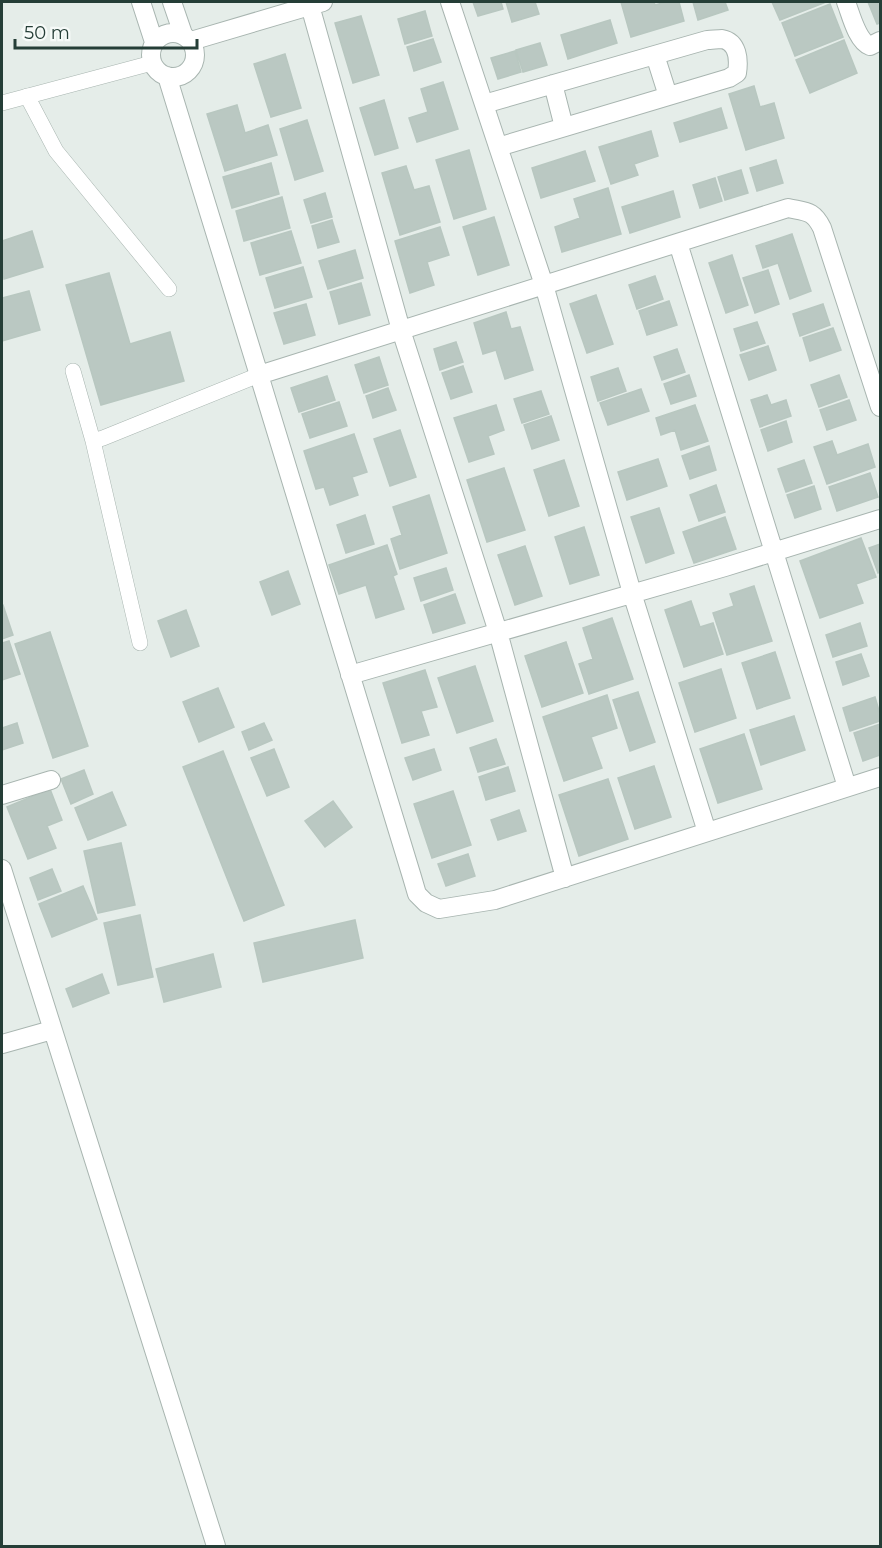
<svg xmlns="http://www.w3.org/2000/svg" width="882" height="1548" font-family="Montserrat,sans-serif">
  <rect width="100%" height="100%" fill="#e5ede9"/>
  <path fill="#bac8c2" stroke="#b8c7c0" stroke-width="1.5" d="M473 2H501L503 9 478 16Z
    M506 2H535L539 14 512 22Z
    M621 2H654L655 5 666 2H679L684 21 631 37Z
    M693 2H725L728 10 698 20Z
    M772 2H826L780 20Z
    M868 2H880V23L877 24Z
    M830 4 843 37 795 56 782 23Z
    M425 11 432 36 405 44 398 19Z
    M361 16 379 75 353 83 335 23Z
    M610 20 617 43 568 59 561 35Z
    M433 39 441 62 414 71 407 47Z
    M844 40 857 73 810 93 796 60Z
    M540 43 547 65 523 72 516 50Z
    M515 51 521 72 498 79 491 58Z
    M285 54 301 108 271 117 254 64Z
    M443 82 458 129 417 142 409 118 428 112 421 89Z
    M754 86 760 107 774 103 784 138 746 150 729 94Z
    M384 100 398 148 375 155 360 108Z
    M237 105 245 133 268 125 277 155 225 171 207 114Z
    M721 108 727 128 680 142 674 123Z
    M307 120 323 171 295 180 280 129Z
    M651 131 658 156 634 164 638 175 611 184 599 147Z
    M469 150 486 209 454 219 436 160Z
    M585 151 595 181 541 198 532 168Z
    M776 160 783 183 757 191 750 168Z
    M271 163 279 194 232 208 223 177Z
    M406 166 414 190 429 186 440 222 400 235 382 173Z
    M741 170 748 193 725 200 718 177Z
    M715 178 722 201 700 208 693 185Z
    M608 188 621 234 562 252 555 227 580 218 574 199Z
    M673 191 680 217 630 233 622 207Z
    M325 193 332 217 311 223 304 200Z
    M282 197 290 228 244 241 236 211Z
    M494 217 509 265 478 275 463 227Z
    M332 220 339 242 318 248 312 226Z
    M440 227 449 255 427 262 434 285 410 293 395 241Z
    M32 231 43 267 4 279 2 269V241Z
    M291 231 301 263 260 275 251 243Z
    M792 234 811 291 790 299 778 263 763 268 756 246Z
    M355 250 363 278 328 289 319 261Z
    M732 255 748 305 726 313 709 263Z
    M303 267 312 297 275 308 266 278Z
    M768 270 779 304 755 313 743 278Z
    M109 273 130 344 170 332 184 381 101 405 66 285Z
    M655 276 663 299 637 309 629 285Z
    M361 283 370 315 339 324 330 292Z
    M29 291 40 330 2 341V298Z
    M596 295 613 344 587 353 570 304Z
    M669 301 677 325 647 335 639 311Z
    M306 304 315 335 284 344 274 313Z
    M823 304 830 325 800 336 793 314Z
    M506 312 511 329 520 327 533 370 505 379 496 350 483 354 474 323Z
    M757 322 765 343 741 351 734 329Z
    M833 328 841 350 810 361 803 338Z
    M456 342 463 362 440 370 434 349Z
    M768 346 776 370 749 380 740 355Z
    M677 349 685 372 662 380 654 357Z
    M379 357 388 385 364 393 355 365Z
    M463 366 472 392 451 399 442 373Z
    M618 368 626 391 598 401 591 377Z
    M689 375 696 396 671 404 664 384Z
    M839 375 847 397 819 407 811 385Z
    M327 376 335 400 299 412 291 388Z
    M388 388 396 410 373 418 366 396Z
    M641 389 649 411 608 425 600 403Z
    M541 391 549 414 522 423 514 399Z
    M767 395 771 405 786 400 791 416 760 427 751 400Z
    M849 400 856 420 827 430 820 410Z
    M339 402 347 426 310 438 302 414Z
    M496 405 504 430 488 436 494 454 469 462 454 418Z
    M695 405 708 441 681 450 675 430 661 435 656 418Z
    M551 416 559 440 532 449 524 425Z
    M786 421 792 442 768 451 761 430Z
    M400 430 416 477 390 486 374 439Z
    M354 434 367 472 352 477 358 495 330 505 324 487 316 489 304 451Z
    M832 441 837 455 868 444 875 467 827 484 814 447Z
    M709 446 716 470 690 479 682 456Z
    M658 459 667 486 627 500 618 472Z
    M564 460 579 506 549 516 534 470Z
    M804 460 812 483 786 492 778 469Z
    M504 468 525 530 487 542 467 480Z
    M870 473 878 497 837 511 829 487Z
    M716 485 725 512 699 521 690 495Z
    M814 486 821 509 795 518 787 495Z
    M429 495 447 553 400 569 391 539 402 535 393 507Z
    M659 508 674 553 646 563 631 517Z
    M365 515 374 544 346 553 337 525Z
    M725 517 736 549 694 563 683 532Z
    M584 527 599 575 570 584 555 537Z
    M861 538 876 577 856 584 863 603 820 618 800 561Z
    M880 544V572L878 573 869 548Z
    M387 545 397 574 393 576 404 609 376 618 366 585 339 594 329 565Z
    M525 546 542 596 515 605 498 555Z
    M446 568 453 590 421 601 414 578Z
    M288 571 300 604 272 615 260 582Z
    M754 586 772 641 727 655 713 613 734 606 730 594Z
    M455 594 465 623 433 633 424 605Z
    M691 601 700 627 713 623 723 654 684 667 665 610Z
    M2 605H3L13 635 2 639Z
    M186 610 199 646 171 657 158 621Z
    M612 618 633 679 589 694 579 664 593 659 583 628Z
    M860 623 867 646 833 657 826 635Z
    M50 632 88 746 53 758 15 644Z
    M9 641 20 674 2 680V643Z
    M566 642 583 693 542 707 525 656Z
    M775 652 790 698 757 709 742 663Z
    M861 654 869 676 843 685 836 662Z
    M475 666 493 721 457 733 438 678Z
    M721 669 736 718 695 732 679 683Z
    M425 670 437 707 421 711 429 735 402 743 383 683Z
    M218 688 234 727 199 742 183 702Z
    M638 692 655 742 630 751 613 700Z
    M607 695 617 728 591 737 602 768 564 781 543 717Z
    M875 697 880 714V721L850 731 843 708Z
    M794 716 805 750 761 765 750 730Z
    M17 723 23 743 2 750V728Z
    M264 723 272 740 249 750 242 732Z
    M880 724V755L863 761 854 733Z
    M744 734 762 789 718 803 700 749Z
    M496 739 505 764 478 772 470 748Z
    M274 749 289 787 267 796 251 758Z
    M434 749 441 770 413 780 405 758Z
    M223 751 284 905 244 921 183 767Z
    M654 766 671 817 635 829 618 778Z
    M508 767 515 791 486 800 479 777Z
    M84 770 93 794 71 804 61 779Z
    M608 779 628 839 579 856 559 795Z
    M50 789 62 820 47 826 56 848 28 859 7 807Z
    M453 791 471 845 432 858 414 804Z
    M112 792 126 825 88 840 75 808Z
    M333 801 352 827 325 847 305 821Z
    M519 810 526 831 498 840 491 820Z
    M121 843 135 905 98 913 84 851Z
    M468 854 475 876 446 886 438 864Z
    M52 869 61 891 38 900 30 878Z
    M83 886 97 919 52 937 39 904Z
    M140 915 153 977 118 985 104 923Z
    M355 920 363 958 263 982 254 943Z
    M213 954 221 987 164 1002 156 969Z
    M102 974 109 993 73 1007 66 989Z"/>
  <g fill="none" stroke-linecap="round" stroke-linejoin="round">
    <defs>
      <path id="lane" d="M27 96 56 151 169 289
        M2 103 152 63
        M73 371 93 441
        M140 643 93 441 103 438 259 375"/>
      <path id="street" d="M141 2 154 42
        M172 2 183 34
        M309 2 401 330 498 632 565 878
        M450 2 544 285 632 593 707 832
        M846 2C851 15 857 41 870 46L880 41
        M151 55a22 22 0 1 1 44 0a22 22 0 1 1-44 0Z
        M191 41 323 2
        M655 55 668 96
        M167 76 259 375 412 877 417 894 426 903 439 909 495 900 880 777
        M553 84 564 127
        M484 104 707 40C711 40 718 39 722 39 738 42 739 60 737 73L729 78 498 147
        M678 243 847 787
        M259 375 788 208C806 212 813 210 822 228L880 407
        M350 675 725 567 880 519
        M2 795 51 780
        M2 869 216 1546
        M2 1044 52 1030"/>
    </defs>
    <use href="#lane" stroke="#a8b5b0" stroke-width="16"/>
    <use href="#street" stroke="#a8b5b0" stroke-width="20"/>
    <use href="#lane" stroke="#fff" stroke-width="15"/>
    <use href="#street" stroke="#fff" stroke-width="18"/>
  </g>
  <rect width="882" height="1548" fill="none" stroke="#253e37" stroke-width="6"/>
  <path d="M15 39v9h182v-9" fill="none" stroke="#253e37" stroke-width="3"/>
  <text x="24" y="39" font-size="18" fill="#253e37" stroke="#f6faf8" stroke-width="4.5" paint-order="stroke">50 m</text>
</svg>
